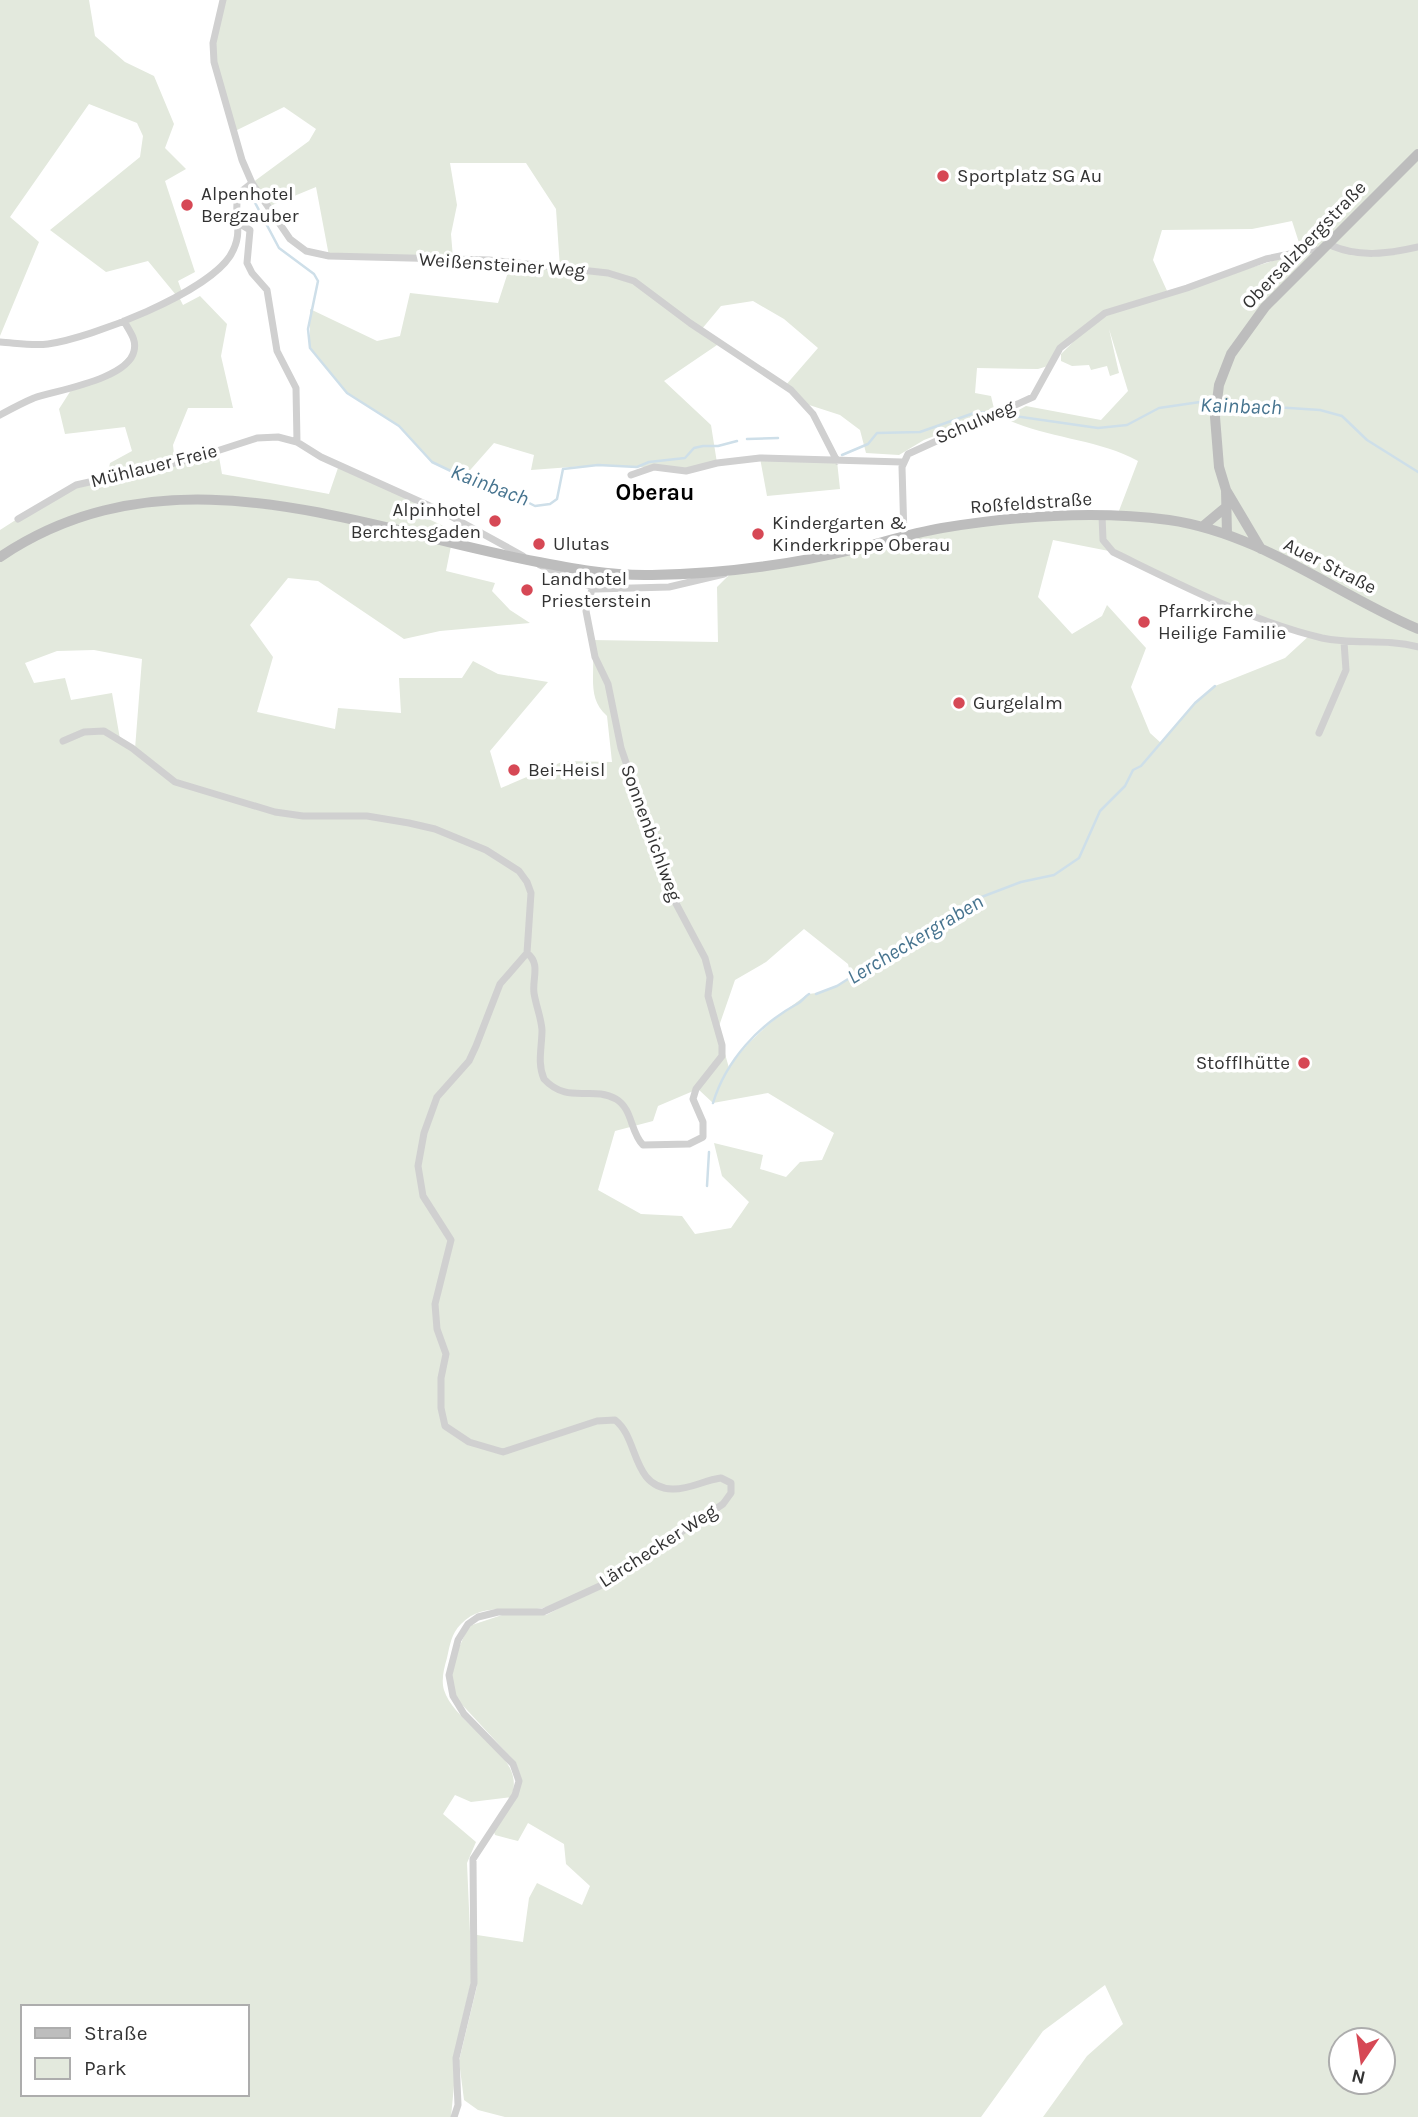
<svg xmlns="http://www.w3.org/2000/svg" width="1418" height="2117" font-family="Karla,sans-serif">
  <rect width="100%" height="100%" fill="#fff"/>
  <path fill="#e3e9dd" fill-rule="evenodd" d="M0 0H89L95 36 125 62 154 76 174 124 165 148 186 169 165 181 195 272 178 281 182 292 178 295 183 305 200 296 227 324 221 356 233 408H188L173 445 175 463 218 451 222 474 329 494 339 465 424 504 420 515 454 531 446 571 495 583 492 591 510 610 530 623 440 631 404 639 318 581 288 578 250 625 273 657 257 712 335 729 338 708 401 713 399 678H462L473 661 498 674 548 682 490 751 501 788 564 761 612 762 607 716C584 696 598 669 591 640L718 642 717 587 732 572 940 528 1117 516 1138 461C1096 438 1047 439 1004 418L1026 406 1101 420 1128 391 1109 329 1119 373 1110 376 1107 366 1091 370 1089 365 1072 366 1061 361V354L1073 342 1074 335 1048 366 1038 369 977 368 975 393 991 396 995 413 924 440 899 455 866 453 860 430 840 415 806 404 785 386 818 348 784 319 753 301 721 306 701 330 720 343 664 381 711 425 717 463 694 470 598 465 531 470 534 455 494 443 464 477 432 462 399 426 347 393 310 348V309L377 341 400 336 410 293 498 303 511 263 560 268 556 209 526 163H450L457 205 451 234 453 258 329 256 316 187 270 206 252 183 309 141 316 129 284 107 233 132 213 51 223 0H1418V2117H1043L1087 2056 1123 2024 1105 1985 1043 2031 981 2117H505L478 2110 464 2100 459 2061 477 1986V1935L523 1942 529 1898 537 1883 582 1905 590 1886 566 1864 564 1844 528 1823 518 1841 495 1835 494 1832 522 1781 516 1763 455 1697C446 1672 458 1649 469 1626L502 1615H546L632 1571 629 1565C602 1581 568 1605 537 1609 510 1612 482 1602 461 1624 451 1634 450 1645 447 1658 444 1668 441 1680 444 1690 456 1728 529 1755 511 1797L471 1802 455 1795 443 1814 476 1842 467 1863 472 1978 459 2033 451 2117H0V530L61 491 107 477 110 463 132 451 125 427 65 434 59 409 73 387 114 372 134 350 124 321 176 295 148 261 106 272 50 230 140 157 143 136 137 123 89 104 10 217 39 242 0 336ZM1292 221 1302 252 1168 293 1153 260 1162 230 1252 229ZM1053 540 1114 552 1220 605 1310 635 1285 658 1215 686 1195 703 1161 743 1150 733 1131 687 1146 648 1107 605 1102 616 1072 634 1038 597ZM94 650 142 659 135 749 120 739 112 693 71 700 65 678 34 683 25 663 57 651ZM804 929 848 964 851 977C843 982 835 988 826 991 820 994 810 992 805 996 777 1017 749 1038 729 1068L718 1029 735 980 766 962ZM698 1089 713 1103 768 1093 834 1133 822 1160 800 1162 786 1177 760 1169 763 1155 714 1143 722 1176 749 1202 731 1228 695 1234 682 1216 641 1214 598 1190 615 1131 653 1121 658 1106ZM23 2007H247V2094H23ZM1341 2040H1383V2082H1341Z
    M760 458 837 461 840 489 767 496Z"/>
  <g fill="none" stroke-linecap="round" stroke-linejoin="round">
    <path stroke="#cedfe9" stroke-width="2.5" d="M252 197 279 248 314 274 318 281 308 329 310 348 347 393 399 426 432 462 480 485 506 491 535 506 550 504 557 499 563 469 598 465 637 467 649 462 685 458 694 448 703 446H718L737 441
      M1007 415 1098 428 1127 425 1159 408 1200 402 1320 410 1342 416 1367 440 1418 472
      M747 439 778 438
      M842 455 868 444 877 433 920 432 974 413 992 412
      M816 994 837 986 971 901 1021 882 1054 875 1079 858 1100 811 1125 786 1133 770 1141 766 1195 703 1215 686
      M713 1103C726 1060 759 1025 797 1004 802 1002 804 997 809 994
      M707 1186 709 1152"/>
    <path stroke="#d0d0d0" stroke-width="7" d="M223 0 213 43 214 62 242 160 252 183 290 239 306 251 329 256 489 260 608 273 634 281 690 323 791 390 813 414 837 461
      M240 224 250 230 247 263 252 273 267 290 277 351 296 388 297 442
      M1328 244C1357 258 1388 254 1418 247
      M0 342C16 343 32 346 48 344 92 338 206 293 230 256 245 232 233 218 238 194L252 183
      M0 415C11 409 22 403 34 398 58 390 128 379 134 351 137 339 129 331 124 321
      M631 475 654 467 686 471 717 463 760 458 902 462
      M1102 516 1103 540 1113 552C1181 585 1248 620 1322 638 1354 645 1386 638 1418 647
      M18 519 76 485 192 459 257 438 278 437 297 442 321 457 443 512 523 556
      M904 536 902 467 908 454 1033 397 1060 348 1105 313 1187 288 1266 259 1314 249 1320 252
      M540 565 596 589 669 587 724 574
      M1319 733 1346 670 1344 642
      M63 741 84 732 104 731 132 748 175 782 275 812 303 816H367L409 823 435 829 486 850 519 871 527 882 531 893 527 953C541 964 532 978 534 993 536 1006 541 1017 542 1030 542 1047 537 1063 544 1079 568 1105 592 1085 616 1099 633 1109 630 1132 643 1145L689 1144 703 1137V1122L693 1099 696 1089 722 1056V1045L708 996 710 977 705 958 672 896 621 748 608 684 595 657 586 611 592 589
      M454 2117 458 2105 456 2058 474 1983 473 1859 515 1795 519 1781 513 1764 464 1714 453 1696 449 1675 458 1640 468 1624 478 1617 498 1612H543L602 1585 723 1504 731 1493V1483L721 1478C704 1480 689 1490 672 1489 631 1487 639 1438 615 1420L597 1421 503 1452 469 1442 445 1426 441 1408V1378L446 1354 437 1329 435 1304 451 1240 423 1196 418 1166 424 1133 437 1097 469 1061 476 1046 500 984 527 953"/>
    <path stroke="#bdbdbd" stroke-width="10" d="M1226 490 1261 549
      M1202 527 1226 507
      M1227 534 1226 490 1219 467 1215 417 1219 385 1231 354 1265 307 1418 154
      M0 557C167 445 351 525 528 560 569 568 609 576 652 575 721 574 789 565 856 549 884 542 913 533 942 528 1016 516 1095 510 1169 520 1260 533 1336 594 1418 629"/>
  </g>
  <g fill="#d64855" stroke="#fff" stroke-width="2.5">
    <circle cx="943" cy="176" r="7"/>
    <circle cx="187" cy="205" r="7"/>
    <circle cx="495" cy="521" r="7"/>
    <circle cx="758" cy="534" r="7"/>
    <circle cx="539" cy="544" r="7"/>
    <circle cx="527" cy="590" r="7"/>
    <circle cx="1144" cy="622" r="7"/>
    <circle cx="959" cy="703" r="7"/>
    <circle cx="514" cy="770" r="7"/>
    <circle cx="1304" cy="1063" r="7"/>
  </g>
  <g text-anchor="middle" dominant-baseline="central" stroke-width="7" stroke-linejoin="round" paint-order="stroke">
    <g font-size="19" fill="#333" stroke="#fff" text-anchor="start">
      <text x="957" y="176">Sportplatz SG Au</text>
      <text x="201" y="194">Alpenhotel<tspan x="201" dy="22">Bergzauber</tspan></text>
      <text x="481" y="510" text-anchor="end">Alpinhotel<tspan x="481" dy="22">Berchtesgaden</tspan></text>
      <text x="772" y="523">Kindergarten &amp;<tspan x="772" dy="22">Kinderkrippe Oberau</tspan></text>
      <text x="553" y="544">Ulutas</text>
      <text x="541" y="579">Landhotel<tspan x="541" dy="22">Priesterstein</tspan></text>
      <text x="1158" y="611">Pfarrkirche<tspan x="1158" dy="22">Heilige Familie</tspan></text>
      <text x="973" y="703">Gurgelalm</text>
      <text x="528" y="770">Bei-Heisl</text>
      <text x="1290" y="1063" text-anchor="end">Stofflhütte</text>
    </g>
    <g font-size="19" fill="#333" stroke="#fff">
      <text transform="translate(1304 245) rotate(-46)">Obersalzbergstraße</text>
      <text transform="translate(502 265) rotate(4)">Weißensteiner Weg</text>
      <text transform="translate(975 422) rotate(-23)">Schulweg</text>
      <text transform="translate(154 466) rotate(-14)">Mühlauer Freie</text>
      <text transform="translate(1031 503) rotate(-4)">Roßfeldstraße</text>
      <text transform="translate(1330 566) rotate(27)">Auer Straße</text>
      <text transform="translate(651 833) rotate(70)">Sonnenbichlweg</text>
      <text transform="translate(658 1546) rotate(-33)">Lärchecker Weg</text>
    </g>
    <g font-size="21" font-style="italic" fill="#47748f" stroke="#fff">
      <text transform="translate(1241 406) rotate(2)">Kainbach</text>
      <text transform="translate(490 485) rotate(21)">Kainbach</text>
      <text transform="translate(915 939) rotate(-31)">Lercheckergraben</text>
    </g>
    <g font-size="23" font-weight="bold" fill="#000" stroke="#fff">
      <text x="655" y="492">Oberau</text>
    </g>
  </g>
  <rect x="21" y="2005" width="228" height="91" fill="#ffffff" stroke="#adadad" stroke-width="2"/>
  <rect x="35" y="2028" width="35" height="10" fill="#bdbdbd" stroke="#adadad" stroke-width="2"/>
  <text x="84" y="2040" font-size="21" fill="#333333">Straße</text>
  <rect x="35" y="2058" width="35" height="21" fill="#e3e9dd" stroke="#adadad" stroke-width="2"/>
  <text x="84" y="2075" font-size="21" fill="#333333">Park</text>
  <g transform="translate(1362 2061) rotate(193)"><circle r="33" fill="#ffffff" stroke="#adadad" stroke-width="2"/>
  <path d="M0-5L12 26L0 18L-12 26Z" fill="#d64855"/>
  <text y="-10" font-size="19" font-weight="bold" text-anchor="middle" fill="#333333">N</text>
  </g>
</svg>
